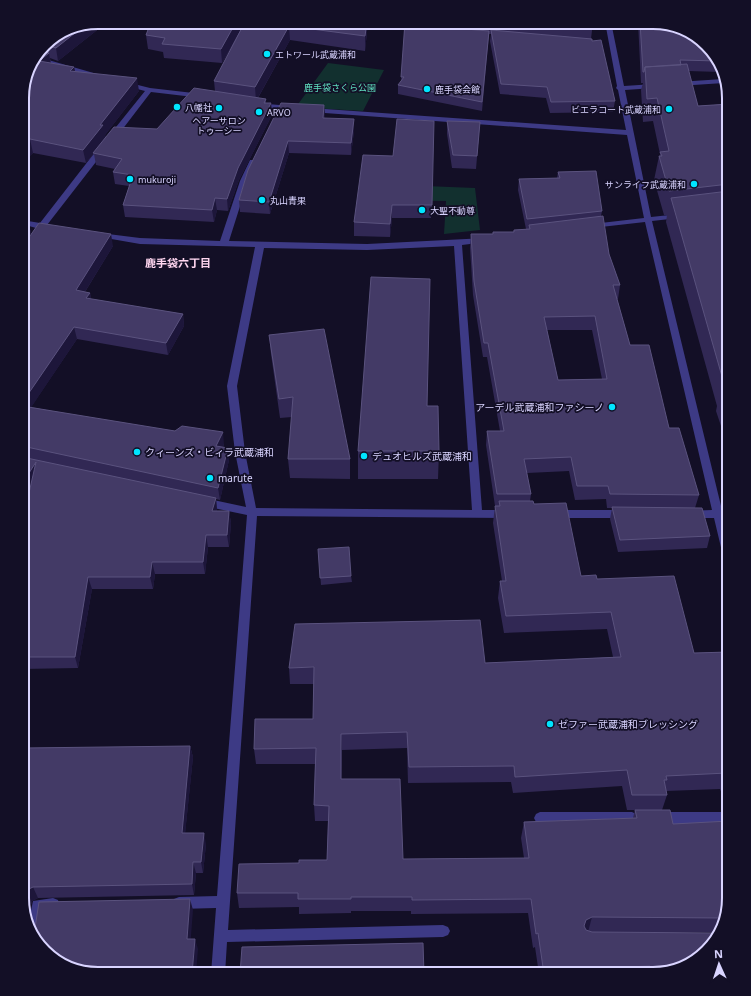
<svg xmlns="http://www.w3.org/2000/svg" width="751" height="996" font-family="'Noto Sans','Noto Sans JP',sans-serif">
  <rect width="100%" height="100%" fill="#130f26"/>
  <path fill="#12302f" d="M328 63 384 70 363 111 296 107Z
    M400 185 475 188 480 230 444 234 446 201 399 200Z"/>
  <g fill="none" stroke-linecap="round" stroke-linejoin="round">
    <path fill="#3d3a85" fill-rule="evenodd" d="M375 22H387L420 31 417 33Z
      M605 22H611L624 86 654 84 658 86 654 88 625 90 651 217 679 214 683 216 679 218 652 221 722 510H729V518H724L729 538V564L725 563 724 560 714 518H691L687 517 686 514 687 511 712 510 645 222 592 228 588 226 592 224 644 218 627 135 311 112 307 110 311 108 626 130 618 90 616 88 617 86Z
      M38 57 104 76 106 77 102 79 36 60V58Z
      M723 79 724 83 678 86 674 84 678 82Z
      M122 81 150 88 202 94 206 96 202 98 151 92 115 139H112L108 137 145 91 122 85Z
      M256 103 291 106 295 108 291 110 259 107H256Z
      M99 147H102L106 149 47 225 53 226V230L44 229 38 233 34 231 36 228 22 224V220L40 223Z
      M250 160H256L257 162 248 181 229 241 367 244 486 238 487 240 486 242 462 245 482 510H507L511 511 512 514 511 517 507 518 257 516 228 930 443 925 448 927 450 931 448 935 443 937 227 942 225 974H211L216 908 179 909 174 907 173 903 174 899 179 897 217 896 247 515 204 506 200 505 199 502 200 499 204 498 246 507 235 452 227 386 255 247 140 244 100 237 96 235 100 233 140 238 220 241 240 181ZM454 246 472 510 256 508 245 452 237 386 264 248 367 250Z
      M555 510H625L629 511 630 514 629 517 625 518H555L551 517 550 514 551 511Z
      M540 812H632L636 814 638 818 636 822 632 824H540L536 822 534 818 536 814Z
      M660 812H729V824H660L656 822 654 818 656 814Z
      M53 898 58 900 59 904 58 908 43 911 38 938 35 940 29 920 33 901Z"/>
  </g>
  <path fill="#312854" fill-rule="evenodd" d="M151 22H368L365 51 290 40 258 98 266 99V103H271L272 115 239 180 228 211 217 210 214 222 125 217 123 205 129 186 115 184 113 172 115 169 96 165 94 154 86 163 33 153 22 163V93L30 65 48 41 106 23 58 61 50 58 51 63 74 67 75 72 139 91 105 135 106 138 157 129 215 91 214 81 237 38 222 63 164 58 163 52 148 49 146 35Z
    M405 22H593L591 39 615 101 613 112 550 113 546 98 500 94 490 41 491 34H489L482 111 398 94V85L401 82Z
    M638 22H657L716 56 720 72 688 71 698 106 729 104V450L716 411 717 406 666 222 667 215H664L654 180 659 156H660V154L653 121 643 122 641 90 643 83H641Z
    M324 105 325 118 354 131 351 155 289 153 270 214 240 212 239 200 248 170Z
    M447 121 480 122 476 169 452 168 447 134Z
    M393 156 432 205 431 218H392L390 237 354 236V222Z
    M558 172 602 211 601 216 609 254 620 285 618 299H617L630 345 699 495 695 508 710 536 707 548 618 552 610 519 612 508H607L606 499 575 500 569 471 527 473 531 494 530 501 534 504 581 576 597 579 694 653 729 652V793L722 794 720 789 666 791 667 795 662 810 673 824 729 898 719 936 653 974H539L535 947 533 948 528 913 411 914V911H351V913L299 914V907L239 908 237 893 299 863 327 860 328 821H315L314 805 315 764H256L254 749 313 719 314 684H290L289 668 485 663 613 657 607 629 504 633 498 598 500 581H502L493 523 495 506 486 445 487 431H500L487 357H483L473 295 470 248 471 234H493V232H513L514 230 526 229 518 190 519 179 557 178ZM547 330H592L602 379 558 380ZM407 748 408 783 511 782 513 793 622 786 627 810H635L633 818 524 822 521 838 524 858 403 859 341 779 342 750ZM590 932H715L716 933 592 932Z
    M22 219 23 221H28L31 233 22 246H113L85 292 90 293 91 299 183 314 184 326 168 355 77 339 31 407 224 444 223 447 229 460 220 500 216 499 217 511H229L231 523 229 547H208L205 574H155L153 589H92L78 668 22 669V524L30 490 22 503Z
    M269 335 350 459V479L290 478 288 459 292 417 280 418 271 354Z
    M427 406 439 451 438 479H358V451Z
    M318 549 351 576 352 582 321 585Z
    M190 746 193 757 185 833 206 844 203 873H196L194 895 38 898 32 901 28 916 29 920 22 898 27 826H22V752Z"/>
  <path fill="#1d163a" d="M98 22H106V23L58 61 56 48 80 29Z
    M236 22H245L222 63 221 49Z
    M367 22H368L365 51V36Z
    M289 26 290 40 256 101 255 87Z
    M49 53 51 66 39 61Z
    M74 67 77 80 70 71Z
    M137 78 139 91 105 135 106 138 86 163 83 150 100 125Z
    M271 103 272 115 239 180 228 211 227 199 238 168Z
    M324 105 325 116 323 130V118Z
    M354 119V131L351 155V143Z
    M30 139 33 153 22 163V147Z
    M288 141 289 153 270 214 269 202Z
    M215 198 217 210 214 222 212 210Z
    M392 205V218L390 237V224Z
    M22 219H23L25 227 28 221 31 233 22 246Z
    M111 234 113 246 78 303 76 290Z
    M90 293 92 305 86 298Z
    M183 314 184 326 168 355 166 343Z
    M74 327 77 339 24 418 22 412V403Z
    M223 432 224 444 218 459 216 446Z
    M228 448 229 460 220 500 218 488Z
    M36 462 39 474 22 502V484Z
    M216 498 217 510 214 523 212 511Z
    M229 511 231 523 229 547 227 535Z
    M206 535 208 547 205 574 203 562Z
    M152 562 155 574 153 589 150 577Z
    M88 577 92 589 78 668 75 657Z
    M341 734 342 750 341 795Z
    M190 746 193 757 184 845 182 833Z
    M204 833 206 844 203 873 201 862Z
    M193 862 196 873 194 895 192 884Z
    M33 887 38 898 32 901 28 916 29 920 24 903 27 890Z
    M190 899 193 910 190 949 187 939Z
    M592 917 588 932 582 934 586 920Z
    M195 939 198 949 196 974H192Z"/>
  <path fill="#433a66" stroke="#5a527e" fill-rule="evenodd" d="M151 22H236L221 49 162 44 165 38 146 35Z
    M245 22H367L365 36 289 26 255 87 214 81Z
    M405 22 417 25 489 31 482 102 398 85 404 77H401Z
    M519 22H593V29Z
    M640 22H657L691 32 716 56 718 61 680 60 681 65 645 67 644 72H643Z
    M80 29 56 48 45 45 48 41Z
    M491 30 592 39V41L601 40 615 101 551 102 547 87 501 84Z
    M40 51 49 53 39 61 74 67 70 71 137 78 100 125H103L83 150 30 139 22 147V93L30 65Z
    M687 64 698 106 729 104V184L669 191 659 156H662L660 152 669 151 657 98 647 99 645 67Z
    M194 88 266 99 264 103H271L238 168 227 199 215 198 212 210 123 205 133 175 113 172 122 159 93 153 114 127 157 129Z
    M281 103 324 105 323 118 354 119 351 143 288 141 269 202 239 200 248 170Z
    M397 119 434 121 432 205H392L390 224 354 222 363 155 393 156Z
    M447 121 480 122 477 156 453 155Z
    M596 171 602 211 527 219 519 179 560 178 558 172Z
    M729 191V406L722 387H725L671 198Z
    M603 216 609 254 620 285H613L630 345H649L669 428H679L699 495 610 494 608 486H577L571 457 524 459 531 494H497L487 431H504L488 343H484L474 281 471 234H493V232H514V230L530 229 529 225ZM595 316 607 379 558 380 544 317Z
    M22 220 28 221 22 230Z
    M39 223 111 234 76 290 90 293 86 298 183 314 166 343 74 327 22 403V246H23Z
    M371 277 430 279 427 406H438L439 451H358Z
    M324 329 350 459H288L293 397 279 399 269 335Z
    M22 406 175 431 182 426 223 432 216 446 228 448 218 488 22 446Z
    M22 457 216 498 212 511H229L227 535H206L203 562H152L150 577H88L75 657H22V524L36 462 22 484Z
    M499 501H533L534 504 566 503 581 576 596 575 597 579 674 576 694 653 729 652V778H728L727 773 666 776 667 780H664L667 795H632L627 770 515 777 514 766 409 767 407 732 341 734V779H400L403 859 529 858 524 822 637 818 635 810H670L673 824 729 821V898L723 919 722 918 592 917 586 920 584 926 586 930 592 932 716 933 721 928 719 936 695 961 653 974H651L650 966 577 969 578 974H544L538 933 536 934 531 899 412 900V897H351V899H298V893H237L239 864 299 863V860H327L329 806 314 805 316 748 254 749 255 719H313L314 667 289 668 295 624 480 620 485 663 621 657 611 612 506 616 500 581H506L495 506H500Z
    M612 507 702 508 710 536 620 540Z
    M349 547 351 576 320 578 318 549Z
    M190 746 182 833H204L201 862H193L192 884 33 887 27 890 24 903 22 898V851L29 815H22V752L23 748Z
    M190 899 187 939H195L192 974H98L60 964 35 940 32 930 35 928 39 902Z
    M423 943 424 974H240L242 947Z"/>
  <g fill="#00e5ff" stroke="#130f26" stroke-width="1.5">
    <circle cx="267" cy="54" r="4"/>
    <circle cx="427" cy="89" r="4"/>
    <circle cx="177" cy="107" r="4"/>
    <circle cx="219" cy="108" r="4"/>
    <circle cx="669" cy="109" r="4"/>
    <circle cx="259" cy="112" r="4"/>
    <circle cx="130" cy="179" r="4"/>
    <circle cx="694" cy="184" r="4"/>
    <circle cx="262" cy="200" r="4"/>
    <circle cx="422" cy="210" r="4"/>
    <circle cx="612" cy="407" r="4"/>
    <circle cx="137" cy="452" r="4"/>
    <circle cx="364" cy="456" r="4"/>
    <circle cx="210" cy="478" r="4"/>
    <circle cx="550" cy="724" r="4"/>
  </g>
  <g text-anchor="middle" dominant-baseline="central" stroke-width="3.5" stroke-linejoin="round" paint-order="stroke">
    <g font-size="9" fill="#d9d4ff" stroke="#130f26" text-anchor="start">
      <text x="275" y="54">エトワール武蔵浦和</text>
      <text x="435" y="89">鹿手袋会館</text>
      <text x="185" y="107">八幡社</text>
      <text x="661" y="109" text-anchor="end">ビエラコート武蔵浦和</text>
      <text x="267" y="112">ARVO</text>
      <text x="219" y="120" text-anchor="middle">ヘアーサロン<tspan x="219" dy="10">トゥーシー</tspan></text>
      <text x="138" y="179">mukuroji</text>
      <text x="686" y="184" text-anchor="end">サンライフ武蔵浦和</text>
      <text x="270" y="200">丸山青果</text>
      <text x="430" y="210">大聖不動尊</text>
    </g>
    <g font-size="9" fill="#5fe0c0" stroke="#130f26">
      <text x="340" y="87">鹿手袋さくら公園</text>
    </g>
    <g font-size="10" fill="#d9d4ff" stroke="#130f26" text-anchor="start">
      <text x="604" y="407" text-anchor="end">アーデル武蔵浦和ファシーノ</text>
      <text x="145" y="452">クィーンズ・ビィラ武蔵浦和</text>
      <text x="372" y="456">デュオヒルズ武蔵浦和</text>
      <text x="218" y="478">marute</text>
      <text x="558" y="724">ゼファー武蔵浦和ブレッシング</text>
    </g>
    <g font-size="11" font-weight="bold" fill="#ffd6f0" stroke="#130f26">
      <text x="178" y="262">鹿手袋六丁目</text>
    </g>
  </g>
  <path d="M0 0H751V996H0ZM98 29H653A69 69 0 0 1 722 98V898A69 69 0 0 1 653 967H98A69 69 0 0 1 29 898V98A69 69 0 0 1 98 29Z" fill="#130f26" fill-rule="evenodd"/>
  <path fill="none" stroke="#d9d4ff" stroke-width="2" d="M98 29H653A69 69 0 0 1 722 98V898A69 69 0 0 1 653 967H98A69 69 0 0 1 29 898V98A69 69 0 0 1 98 29Z"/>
  <g transform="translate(719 964) rotate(357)" stroke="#130f26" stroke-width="3" paint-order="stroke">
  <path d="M0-3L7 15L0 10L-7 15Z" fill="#d9d4ff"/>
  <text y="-6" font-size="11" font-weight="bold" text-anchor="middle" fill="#d9d4ff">N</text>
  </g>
</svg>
